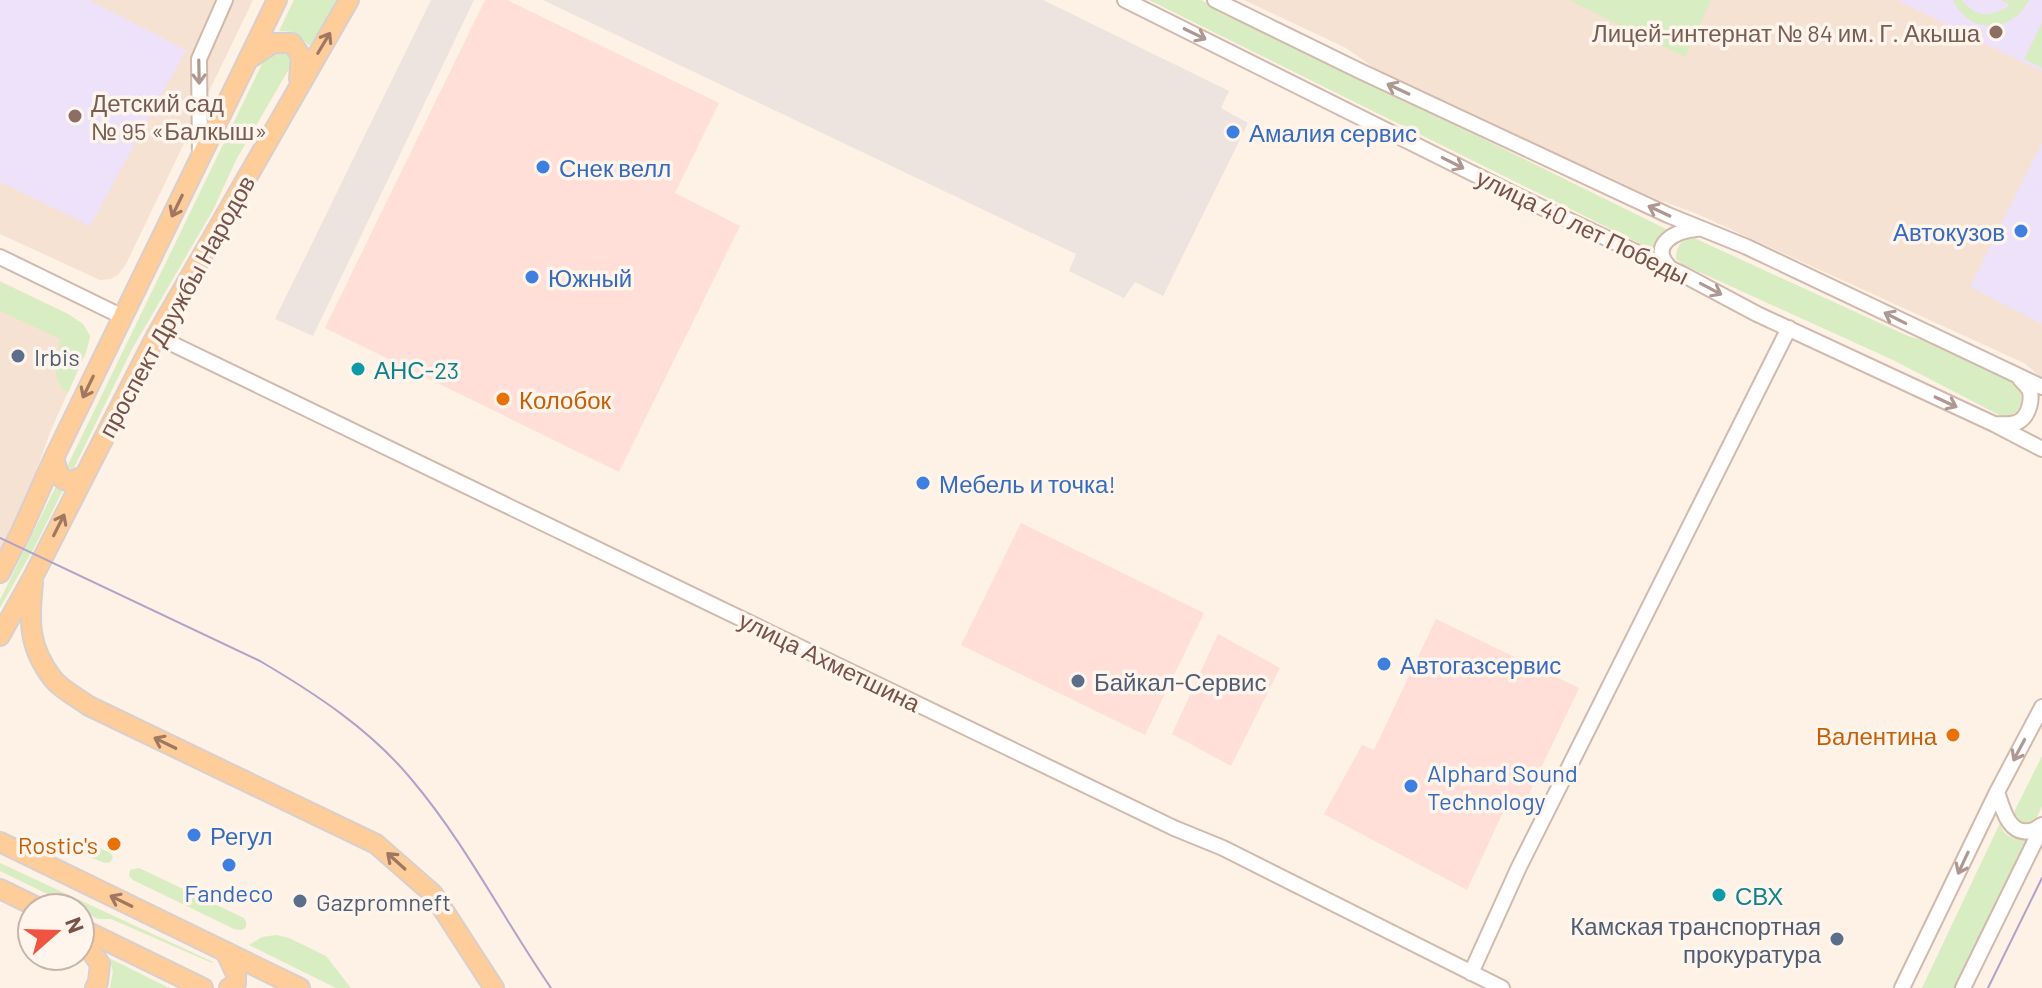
<svg xmlns="http://www.w3.org/2000/svg" width="2042" height="988" font-family="Barlow,sans-serif">
  <rect width="100%" height="100%" fill="#fef1e5"/>
  <path fill="#f6e2d2" d="M0 0H253L126 264 118 275 111 279 100 280 0 234Z
    M1244 0H2042V378L2024 363 1695 213 1654 198 1592 169 1540 151 1383 74 1346 48Z
    M0 281 68 314 83 324 90 336 86 352 51 430 24 505 0 550Z"/>
  <path fill="#ffdfd8" d="M485 0H507L719 103 675 193 740 226 619 472 325 328Z
    M1021 523 1204 613 1145 735 961 645Z
    M1436 619 1579 688 1524 804 1510 797 1467 890 1324 814 1362 745 1374 750Z
    M1218 634 1280 668 1231 766 1172 734Z"/>
  <path fill="#ede4df" d="M431 0H474L313 336 275 319Z
    M543 0H1043L1229 91 1221 108 1248 123 1163 296 1135 282 1124 298 1069 271 1076 254Z"/>
  <path fill="#eee1fa" d="M0 0H89L186 50 90 226 0 182Z
    M1897 0H2042V71L2016 59Z
    M2042 142V324L1970 287Z"/>
  <path fill="#d8edc2" d="M294 0H337L310 46 294 32 279 31Z
    M1149 0H1201L1668 230 1658 241 1655 251Z
    M1569 0H1711L1685 57Z
    M1953 0H1962C1976 19 1992 17 2010 5L2001 0H2029C2012 34 1969 35 1953 0Z
    M2042 23V68L2024 59Z
    M274 51C284 52 290 51 293 62L236 160 213 210 131 351 71 474 65 471 262 64 269 54Z
    M1694 238 1908 336 1932 343 2014 380C2025 394 2025 412 2005 418L1893 360 1684 265 1676 259C1676 246 1681 240 1694 238Z
    M0 282 68 314 83 324 90 336 86 352 68 393C49 379 58 361 60 339L0 311Z
    M57 484 64 488 35 546 0 608V600Z
    M2042 756V806L2035 821 2023 824 2019 822 2015 817V810Z
    M2000 823C2004 838 2014 840 2028 838L1956 988H1922Z
    M62 843H88L111 853 113 858 110 862 105 863 61 846Z
    M0 863 213 962 212 963 111 919H98L80 910V908H76L0 871Z
    M139 868 244 918 246 922V927L242 930 234 929 133 880 129 876 130 870Z
    M276 935 289 938 326 956 351 988H336L249 945 262 937Z
    M109 958 169 988H110L113 971Z"/>
  <g fill="none" stroke-linecap="round" stroke-linejoin="round">
    <defs>
      <path id="minor" d="M1125 0 1520 197 1682 274 1757 314 1994 424 2042 449
        M1215 0 1360 71 1668 215 1747 247 2042 387
        M200 158 199 59 225 0
        M0 257 123 317
        M1669 267C1648 245 1676 230 1697 229
        M156 336 1174 828 1223 848 1502 988
        M1994 424C2003 424 2014 426 2021 420 2029 414 2033 398 2029 389 2026 385 2023 382 2020 379
        M1997 792C2002 806 2008 835 2029 831 2034 831 2038 827 2042 825
        M1471 973 1519 867 1789 328
        M1902 988 1997 792 2042 707
        M1963 988 2042 827"/>
      <path id="major" d="M249 59 273 43H292L301 56 299 79
        M54 458C60 480 62 487 85 475
        M0 573 21 532 54 458 277 0
        M33 583C29 621 28 647 53 679 62 690 78 698 89 706L376 844 433 894 494 988
        M0 636 34 575 156 336 349 0
        M0 842 300 988
        M0 889 39 908
        M80 928 203 988
        M80 936 100 964 98 982 95 988
        M225 951 236 974V983L229 988"/>
    </defs>
    <use href="#minor" stroke="#d2b9ac" stroke-width="18"/>
    <use href="#major" stroke="#d9cfcc" stroke-width="22"/>
    <use href="#minor" stroke="#fff" stroke-width="14"/>
    <use href="#major" stroke="#ffcd9a" stroke-width="18"/>
    <path stroke="#b2a2c8" stroke-width="2" d="M0 538 260 661C316 694 371 730 412 780 466 844 504 920 551 988
      M1988 988 2042 878"/>
  </g>
  <defs><path id="oneway-shaft" d="M-6 0H5M1.5-3L5.5 0L1.5 3" fill="none" stroke-width="1.6" stroke-linecap="round" stroke-linejoin="round" transform="scale(2)"/></defs>
  <g stroke="#ae9891">
    <use href="#oneway-shaft" transform="translate(1195 34) rotate(26)"/>
    <use href="#oneway-shaft" transform="translate(199 72) rotate(89)"/>
    <use href="#oneway-shaft" transform="translate(1398 89) rotate(-155)"/>
    <use href="#oneway-shaft" transform="translate(1453 163) rotate(27)"/>
    <use href="#oneway-shaft" transform="translate(1659 211) rotate(-155)"/>
    <use href="#oneway-shaft" transform="translate(1711 289) rotate(28)"/>
    <use href="#oneway-shaft" transform="translate(1895 318) rotate(-153)"/>
    <use href="#oneway-shaft" transform="translate(1946 402) rotate(25)"/>
    <use href="#oneway-shaft" transform="translate(2019 750) rotate(118)"/>
    <use href="#oneway-shaft" transform="translate(1963 863) rotate(115)"/>
  </g>
  <g stroke="#a07861">
    <use href="#oneway-shaft" transform="translate(324 43) rotate(-59)"/>
    <use href="#oneway-shaft" transform="translate(177 206) rotate(116)"/>
    <use href="#oneway-shaft" transform="translate(88 387) rotate(116)"/>
    <use href="#oneway-shaft" transform="translate(59 525) rotate(-63)"/>
    <use href="#oneway-shaft" transform="translate(165 743) rotate(-154)"/>
    <use href="#oneway-shaft" transform="translate(396 861) rotate(-138)"/>
    <use href="#oneway-shaft" transform="translate(121 901) rotate(-154)"/>
  </g>
  <g fill="#8d6e63" stroke="#fff5ec" stroke-width="3">
    <circle cx="1996" cy="32" r="8"/>
    <circle cx="75" cy="116" r="8"/>
  </g>
  <g fill="#3f7fe0" stroke="#fff5ec" stroke-width="3">
    <circle cx="1233" cy="132" r="8"/>
    <circle cx="543" cy="167" r="8"/>
    <circle cx="2021" cy="231" r="8"/>
    <circle cx="532" cy="277" r="8"/>
    <circle cx="923" cy="483" r="8"/>
    <circle cx="1384" cy="664" r="8"/>
    <circle cx="1411" cy="786" r="8"/>
    <circle cx="194" cy="835" r="8"/>
    <circle cx="229" cy="865" r="8"/>
  </g>
  <g fill="#5c6f8a" stroke="#fff5ec" stroke-width="3">
    <circle cx="18" cy="356" r="8"/>
    <circle cx="1078" cy="681" r="8"/>
    <circle cx="300" cy="901" r="8"/>
    <circle cx="1837" cy="939" r="8"/>
  </g>
  <g fill="#0f9aa8" stroke="#fff5ec" stroke-width="3">
    <circle cx="358" cy="369" r="8"/>
    <circle cx="1719" cy="895" r="8"/>
  </g>
  <g fill="#e8710a" stroke="#fff5ec" stroke-width="3">
    <circle cx="503" cy="399" r="8"/>
    <circle cx="1953" cy="735" r="8"/>
    <circle cx="114" cy="844" r="8"/>
  </g>
  <g text-anchor="middle" dominant-baseline="central" stroke-width="7" stroke-linejoin="round" paint-order="stroke">
    <g font-size="24" fill="#785e54" stroke="#fff5ec" text-anchor="end">
      <text x="1980" y="32">Лицей-интернат № 84 им. Г. Акыша</text>
      <text x="91" y="102" text-anchor="start">Детский сад<tspan x="91" dy="28">№ 95 «Балкыш»</tspan></text>
    </g>
    <g font-size="24" fill="#366cbe" stroke="#fff5ec" text-anchor="start">
      <text x="1249" y="132">Амалия сервис</text>
      <text x="559" y="167">Снек велл</text>
      <text x="2005" y="231" text-anchor="end">Автокузов</text>
      <text x="548" y="277">Южный</text>
      <text x="939" y="483">Мебель и точка!</text>
      <text x="1400" y="664">Автогазсервис</text>
      <text x="1427" y="772">Alphard Sound<tspan x="1427" dy="28">Technology</tspan></text>
      <text x="210" y="835">Регул</text>
      <text x="229" y="892" text-anchor="middle">Fandeco</text>
    </g>
    <g font-size="24" fill="#785348" stroke="#fff5ec">
      <text transform="translate(1583 226) rotate(26)">улица 40 лет Победы</text>
      <text transform="translate(176 306) rotate(-61)">проспект Дружбы Народов</text>
      <text transform="translate(830 661) rotate(26)">улица Ахметшина</text>
    </g>
    <g font-size="24" fill="#4e5e75" stroke="#fff5ec" text-anchor="start">
      <text x="34" y="356">Irbis</text>
      <text x="1094" y="681">Байкал-Сервис</text>
      <text x="316" y="901">Gazpromneft</text>
      <text x="1821" y="925" text-anchor="end">Камская транспортная<tspan x="1821" dy="28">прокуратура</tspan></text>
    </g>
    <g font-size="24" fill="#0d838f" stroke="#fff5ec" text-anchor="start">
      <text x="374" y="369">АНС-23</text>
      <text x="1735" y="895">СВХ</text>
    </g>
    <g font-size="24" fill="#c56008" stroke="#fff5ec" text-anchor="end">
      <text x="519" y="399" text-anchor="start">Колобок</text>
      <text x="1937" y="735">Валентина</text>
      <text x="98" y="844">Rostic's</text>
    </g>
  </g>
  <g transform="translate(56 932) rotate(70)"><circle r="38" fill="#fff5ec" stroke="#c9b4aa" stroke-width="2"/>
  <path d="M0-6L14 30L0 20L-14 30Z" fill="#ef5442"/>
  <text y="-12" font-size="22" font-weight="bold" text-anchor="middle" fill="#785348">N</text>
  </g>
</svg>
